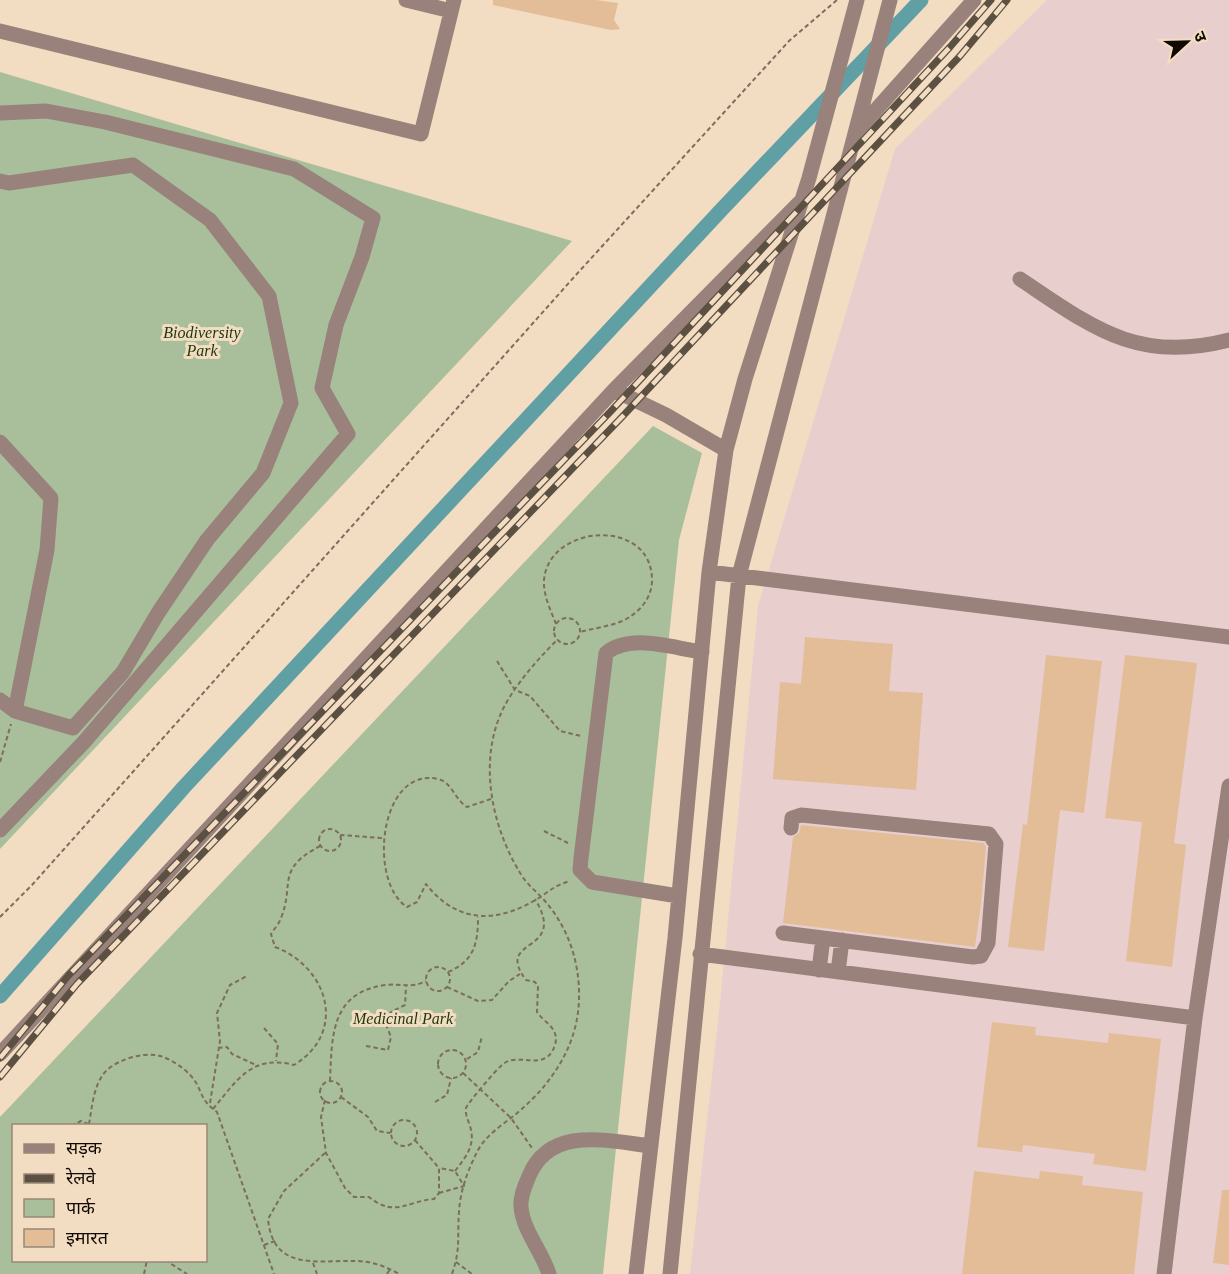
<svg xmlns="http://www.w3.org/2000/svg" width="1229" height="1274" font-family="'Times New Roman','Noto Sans Devanagari',serif">
  <rect width="100%" height="100%" fill="#f2dcc2"/>
  <path fill="#e9cece" d="M1047 0H1229V1274H690L720 1003 758 606 895 149Z"/>
  <path fill="#a9bf9b" fill-rule="evenodd" d="M0 72 572 241 0 849Z
    M653 426 702 453 679 540 603 1274H0V1117ZM14 1126H206V1260H14Z"/>
  <g fill="none" stroke-linecap="round" stroke-linejoin="round">
    <path stroke="#60a0a4" stroke-width="15" d="M0 996 184 787 723 208 921 0"/>
  </g>
  <path fill="#e3bc98" d="M493 0H596L618 3 614 20 620 29 611 30 493 5Z
    M805 637 893 644 889 691 923 693 916 790 773 779 780 682 801 684Z
    M1046 655 1102 661 1084 813 1060 810 1044 951 1008 947 1023 824 1027 825Z
    M1125 655 1197 663 1174 843 1186 845 1172 967 1126 961 1142 822 1105 818Z
    M801 825 984 843 986 847 981 904 975 947 783 923 793 837 799 833Z
    M992 1022 1036 1027 1035 1035 1108 1043 1109 1033 1161 1039 1146 1171 1093 1164 1095 1154 1023 1145 1022 1152 977 1147Z
    M974 1171 1039 1179 1040 1171 1083 1176 1082 1185 1143 1192 1134 1274H962Z
    M1222 1190H1229V1265L1213 1263Z"/>
  <g fill="none" stroke-linecap="round" stroke-linejoin="round">
    <path stroke="#7c6e5e" stroke-width="2" stroke-dasharray="4.5 3" stroke-linecap="butt" d="M554 631a13 13 0 1 1 26 0a13 13 0 1 1-26 0Z
      M556 624C551 611 543 595 544 580 549 523 654 517 652 582 651 598 641 610 628 618 615 626 594 628 580 632
      M497 661 515 690 530 696 560 731 581 736
      M0 762 11 724
      M491 799 467 807C455 800 452 782 438 779 380 766 367 881 407 907L417 902 426 884C459 926 500 923 542 896 551 889 559 884 570 881
      M319 840a11 11 0 1 1 22 0a11 11 0 1 1-22 0Z
      M544 831 568 843
      M340 835 382 838
      M0 917 32 885 575 276 789 41 837 0
      M426 979a12 12 0 1 1 24 0a12 12 0 1 1-24 0Z
      M448 972C474 961 478 944 478 917
      M447 987 478 1001 492 1000 509 981 520 974
      M264 1028 278 1044 276 1061
      M366 1046 388 1050 391 1037 385 1022 391 1012 405 1005 406 986
      M218 1048 227 1047 232 1054 256 1065
      M438 1064a14 14 0 1 1 28 0a14 14 0 1 1-28 0Z
      M467 1059 478 1052 482 1036
      M463 1073 511 1118 532 1148
      M330 1081C332 1037 330 992 386 985 401 983 411 989 426 981
      M320 1092a11 11 0 1 1 22 0a11 11 0 1 1-22 0Z
      M341 1097 368 1117 377 1131 390 1133
      M325 1100 321 1117 326 1153 345 1188 354 1197H369C395 1218 407 1201 434 1199L439 1193V1168L414 1139
      M435 1102 447 1095 451 1078
      M210 1103 220 1041 217 1013 230 985 247 976
      M213 1109C237 1080 252 1054 294 1065 348 1032 328 967 275 947L271 934C274 929 279 924 281 918 295 883 275 870 320 846
      M391 1133a13 13 0 1 1 26 0a13 13 0 1 1-26 0Z
      M89 1124C92 1108 93 1090 102 1076 111 1061 143 1051 160 1056 171 1059 184 1068 191 1076 203 1089 198 1099 217 1112L274 1274
      M71 1126 81 1121 88 1124
      M325 1153 284 1191 268 1219C273 1272 318 1260 355 1261 371 1261 385 1266 399 1274
      M14 1160V1174
      M455 1171C466 1157 476 1145 470 1126 468 1120 465 1114 466 1108 467 1104 495 1071 501 1066 517 1049 545 1075 555 1045 560 1028 544 1023 537 1012L538 986 535 982 526 980C493 936 569 955 535 899
      M439 1193 464 1186 455 1171 439 1168
      M264 1245 275 1241
      M165 1260 187 1274
      M456 1262 472 1274
      M313 1263 317 1274
      M144 1274 147 1260
      M387 1274 390 1269
      M452 1274C461 1248 457 1237 459 1212 460 1191 468 1170 477 1152 485 1136 502 1125 516 1114 551 1085 578 1046 579 999 580 966 570 932 549 906 541 895 529 887 522 876 489 824 475 749 511 695 524 675 540 657 557 640"/>
    <path stroke="#98827b" stroke-width="15" d="M406 0 451 11
      M0 31 421 134 454 0
      M0 113 46 111 105 122 294 169 373 218 362 257 336 325 322 388 348 434 84 742 0 830
      M858 130 974 0
      M0 181 9 183 133 165 210 220 269 296 291 403 263 473 207 540 158 613 123 672 73 728 15 711 47 550 51 498 0 442
      M1020 279C1092 327 1137 364 1229 340
      M614 390 800 202
      M709 572 1229 637
      M0 700 15 711
      M678 896 592 882 580 870 581 858 606 653C631 633 672 648 702 652
      M783 933 973 957 981 956 988 943 996 844 989 834 801 815 792 818 791 828
      M700 954 1195 1018
      M819 970 823 938
      M838 972 842 940
      M0 1054 614 390 666 415 726 450
      M549 1274C542 1251 523 1231 521 1207 520 1196 525 1186 529 1176 550 1125 608 1141 651 1146
      M636 1274 675 938 709 572 726 450 745 379 809 178 857 0
      M670 1274 739 576 890 0
      M1164 1274 1195 1018 1229 786"/>
    <defs>
      <path id="rail" d="M0 1058 68 976 612 410 950 47 991 0
        M0 1077 77 984 621 418 960 56 1007 0"/>
    </defs>
    <use href="#rail" stroke="#5c5043" stroke-width="7"/>
    <use href="#rail" stroke="#f2dcc2" stroke-width="4.5" stroke-dasharray="14" stroke-linecap="butt"/>
  </g>
  <g text-anchor="middle" dominant-baseline="central" stroke-width="6" stroke-linejoin="round" paint-order="stroke">
    <g font-size="16" font-style="italic" fill="#1e3708" stroke="#f2dcc2">
      <text x="202" y="332">Biodiversity<tspan x="202" dy="18">Park</tspan></text>
      <text x="403" y="1018">Medicinal Park</text>
    </g>
  </g>
  <rect x="12" y="1124" width="195" height="138" fill="#f2dcc2" stroke="#988876" stroke-width="1.5"/>
  <rect x="24" y="1144" width="30" height="9" fill="#98827b" stroke="#988876" stroke-width="1.5"/>
  <text x="66" y="1154" font-size="18" fill="#110a03">सड़क</text>
  <rect x="24" y="1174" width="30" height="9" fill="#5c5043" stroke="#988876" stroke-width="1.5"/>
  <text x="66" y="1184" font-size="18" fill="#110a03">रेलवे</text>
  <rect x="24" y="1199" width="30" height="18" fill="#a9bf9b" stroke="#988876" stroke-width="1.5"/>
  <text x="66" y="1214" font-size="18" fill="#110a03">पार्क</text>
  <rect x="24" y="1229" width="30" height="18" fill="#e3bc98" stroke="#988876" stroke-width="1.5"/>
  <text x="66" y="1244" font-size="18" fill="#110a03">इमारत</text>
  <g transform="translate(1187 42) rotate(68)" stroke="#f2dcc2" stroke-width="4.5" paint-order="stroke">
  <path d="M0-4.5L10 22L0 15L-10 22Z" fill="#110a03"/>
  <text y="-9" font-size="16" font-weight="bold" text-anchor="middle" fill="#110a03">उ</text>
  </g>
</svg>
